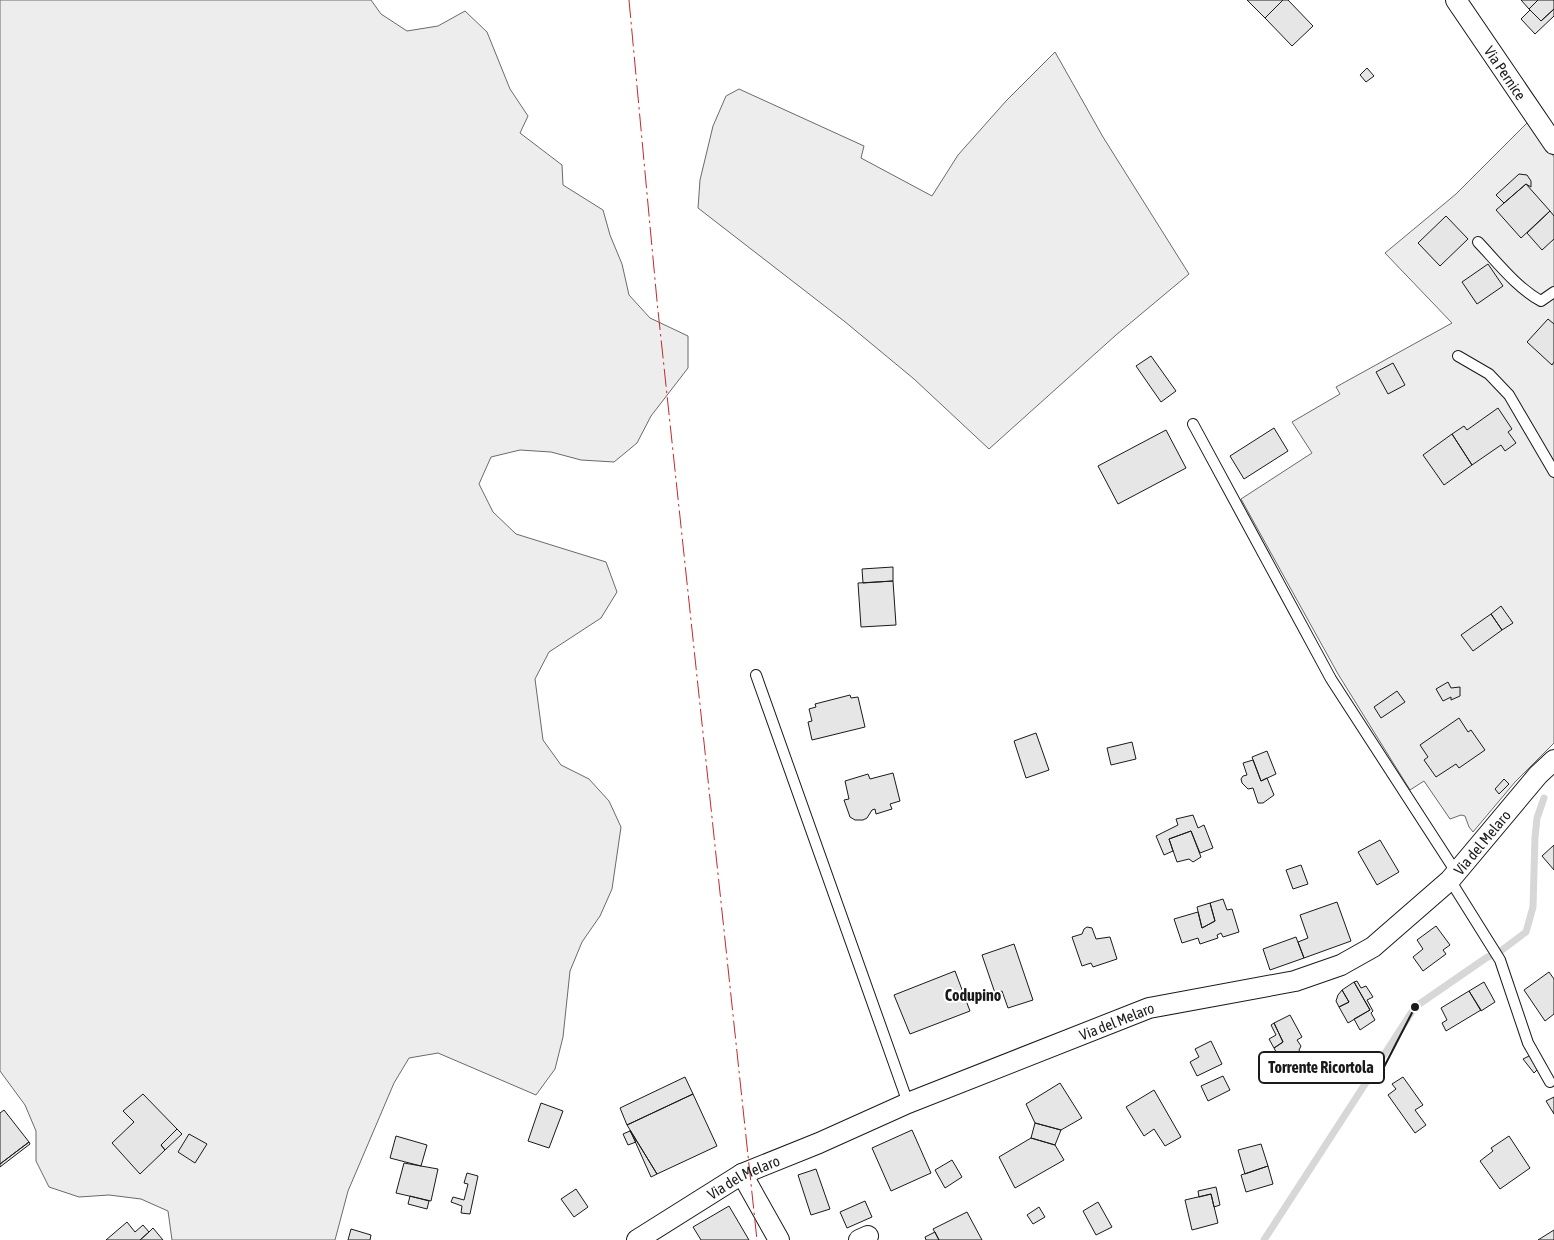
<svg xmlns="http://www.w3.org/2000/svg" width="1554" height="1240" font-family="'Asap Condensed',sans-serif">
  <rect width="100%" height="100%" fill="#fff"/>
  <path fill="#ededed" stroke="#6a6a6a" d="M0 0H371L381 14 407 31 438 26 465 11 487 32 510 89 528 116 520 133 562 165 563 185 603 210 610 235 622 264 629 295 650 318 688 336V368L651 416 637 443 614 462 581 460 551 452 520 450 491 457 479 484 493 512 516 534 606 562 617 592 601 618 549 652 535 679 543 740 561 765 589 779 609 801 621 827 612 889 600 916 582 942 570 971 563 1037 555 1069 536 1095 438 1053 409 1058 394 1083 348 1191 335 1240H172L168 1211 141 1199 109 1195 79 1197 49 1187 36 1161V1131L25 1105 0 1071Z
    M1055 52 1103 137 1189 274 1116 335 989 449 914 379 844 321 698 208 700 180 713 126 726 96 739 89 864 146 861 158 932 196 958 155 1006 101Z
    M1529 121 1554 157V743L1515 782 1473 832 1469 827 1465 816 1461 815 1450 819 1424 781 1410 790 1338 674 1241 499 1312 453 1292 422 1340 394 1336 387 1452 323 1385 253 1456 194Z"/>
  <g fill="none" stroke-linecap="round" stroke-linejoin="round">
    <path stroke="#d7d7d7" stroke-width="7" d="M1264 1240 1415 1007 1486 958 1502 950 1526 932 1533 907 1535 837 1537 818 1544 798"/>
  </g>
  <path fill="#e6e6e6" stroke="#1a1a1a" d="M1247 0H1283L1265 18Z
    M1283 0H1288L1313 26 1292 46 1265 18Z
    M1521 0H1538L1529 9Z
    M1538 0H1554V9L1541 21 1529 9Z
    M1554 9V16L1535 34 1521 19 1530 10 1541 21Z
    M1367 68 1374 76 1366 82 1360 75Z
    M1519 174 1527 175 1531 181V187L1526 184 1504 203 1496 195Z
    M1526 184 1550 211 1521 238 1496 210Z
    M1550 211 1554 216V239L1542 250 1527 233Z
    M1446 216 1468 239 1440 266 1418 243Z
    M1488 264 1503 286 1477 304 1462 282Z
    M1548 319 1554 324V362L1552 365 1527 342Z
    M1151 356 1176 391 1161 402 1136 366Z
    M1393 363 1405 385 1388 394 1376 372Z
    M1498 408 1512 429 1508 432 1516 443 1505 451 1501 445 1472 465 1452 434 1464 426 1467 430Z
    M1274 428 1288 451 1244 479 1230 456Z
    M1166 430 1186 468 1118 504 1098 466Z
    M1452 434 1472 465 1444 485 1423 455Z
    M893 567V581L863 583 862 569Z
    M893 581 896 625 861 627 858 583Z
    M1501 606 1513 623 1502 630 1491 614Z
    M1491 614 1502 630 1473 651 1461 635Z
    M1448 682 1451 688 1460 687V696L1451 700V697L1443 701 1436 689Z
    M1397 691 1405 702 1381 718 1374 707Z
    M850 695 851 698 858 697 865 727 812 740 808 722 812 721 809 709 816 707 815 704Z
    M1459 718 1468 732 1471 730 1485 750 1459 768 1456 764 1436 777 1424 760 1428 757 1420 745Z
    M1036 733 1049 770 1026 778 1014 741Z
    M1132 742 1136 759 1111 765 1107 748Z
    M1267 751 1276 774 1261 781 1252 757Z
    M1253 760 1261 781 1267 778 1274 795 1263 803H1258L1253 788 1248 789 1242 783 1241 779 1243 776 1247 775 1243 763Z
    M893 773 900 801 890 804 892 809 876 814 875 809 872 810 867 818 863 820H855L850 817 844 800 849 799 845 781 868 774 870 779Z
    M1504 779 1509 784 1499 794 1495 789Z
    M1193 815 1198 828 1204 825 1213 848 1200 853 1191 831 1169 839 1173 851 1164 855 1156 836 1178 825 1176 819Z
    M1191 831 1201 857 1193 862 1189 859 1177 862 1169 839Z
    M1380 840 1399 872 1377 885 1358 852Z
    M1554 845V870L1542 856Z
    M1301 865 1308 884 1293 889 1286 870Z
    M1223 899 1227 910 1232 909 1239 932 1223 937 1221 933 1217 935 1218 938 1200 944 1198 938 1182 943 1174 919 1198 912 1202 928 1215 921 1210 903Z
    M1337 902 1351 941 1304 958 1298 942 1308 938 1300 915Z
    M1210 903 1215 921 1202 928 1197 907Z
    M1436 926 1450 945 1443 950 1446 954 1423 971 1413 957 1423 949 1417 940Z
    M1087 927 1092 928 1096 939 1110 937 1117 959 1093 967 1091 963 1082 966 1072 937 1082 934 1084 929Z
    M1296 937 1304 958 1270 970 1263 949Z
    M1014 944 1033 1000 1008 1008 1002 991 995 993 982 955Z
    M955 971 970 1011 910 1034 894 995Z
    M1549 972 1554 979V1014L1545 1021 1524 990Z
    M1357 981 1361 988 1366 986 1373 997 1367 1000 1373 1011 1371 1013 1375 1020 1360 1030 1354 1019 1370 1010 1354 982Z
    M1354 982 1370 1010 1348 1023 1339 1007 1349 1002 1342 990Z
    M1484 982 1495 1002 1481 1011 1469 991Z
    M1342 990 1349 1002 1339 1007 1336 1001 1338 995Z
    M1469 991 1481 1010 1446 1031 1442 1023 1447 1020 1441 1008Z
    M1290 1015 1302 1037 1297 1040 1301 1046 1299 1050 1307 1067 1289 1077 1274 1048 1283 1042 1274 1023Z
    M1274 1023 1283 1042 1274 1048 1269 1039 1276 1035 1271 1025Z
    M1211 1041 1222 1064 1197 1076 1190 1062 1199 1057 1195 1049Z
    M1533 1054 1543 1064 1534 1073 1523 1059Z
    M1223 1076 1230 1090 1208 1101 1201 1086Z
    M685 1077 693 1094 627 1125 620 1108Z
    M1403 1077 1423 1105 1415 1110 1426 1125 1415 1133 1388 1095 1396 1089 1392 1084Z
    M1060 1083 1082 1118 1061 1130 1035 1123 1026 1104Z
    M1154 1090 1181 1137 1165 1146 1154 1129 1144 1136 1126 1107Z
    M143 1094 177 1129 161 1145 165 1150 140 1174 112 1143 134 1122 123 1111Z
    M693 1094 717 1146 657 1174 627 1125Z
    M1554 1097V1114L1546 1101Z
    M541 1103 563 1111 549 1148 528 1141Z
    M4 1110 29 1142 0 1164V1113Z
    M1035 1123 1061 1130 1055 1145 1031 1138Z
    M177 1129 182 1134 165 1150 161 1145Z
    M630 1130 657 1174 651 1177Z
    M912 1130 931 1173 891 1191 872 1148Z
    M630 1131 636 1142 628 1145 623 1134Z
    M189 1134 207 1144 195 1163 178 1152Z
    M396 1136 427 1145 421 1166 390 1158Z
    M1509 1136 1530 1168 1500 1189 1480 1161 1493 1151 1491 1148Z
    M1031 1138 1055 1145 1064 1160 1015 1188 999 1157Z
    M29 1142 30 1144 0 1167V1164Z
    M1261 1144 1268 1166 1245 1174 1238 1150Z
    M952 1160 962 1177 945 1188 935 1170Z
    M404 1163 438 1169 431 1201 396 1193Z
    M1268 1166 1273 1184 1246 1192 1241 1175Z
    M816 1169 830 1209 811 1215 798 1175Z
    M467 1173 478 1176 470 1214 461 1213 462 1206 451 1202 453 1197 464 1200 468 1184 464 1183Z
    M1216 1187 1220 1205 1214 1207 1211 1194 1199 1197 1198 1191Z
    M576 1189 588 1207 574 1217 561 1199Z
    M1211 1194 1218 1223 1192 1230 1185 1200Z
    M410 1196 429 1201 427 1209 408 1204Z
    M865 1201 872 1217 847 1228 840 1212Z
    M1098 1202 1112 1227 1096 1235 1083 1211Z
    M729 1206 749 1240H701L693 1227Z
    M1039 1207 1045 1217 1033 1224 1027 1215Z
    M967 1212 982 1240H939L933 1229Z
    M127 1222 135 1232 143 1225 149 1232 140 1240H106Z
    M153 1228 163 1240H140L149 1232Z
    M351 1229 371 1235 370 1240H348Z
    M1554 1230V1240H1538Z
    M935 1232 939 1240H926L925 1237Z"/>
  <g fill="none" stroke-linecap="round" stroke-linejoin="round">
    <defs>
      <path id="service" d="M1478 242C1497 262 1516 287 1541 301L1554 292
        M1458 356 1489 374 1509 395 1554 472
        M1193 424 1331 679 1456 872
        M756 675 908 1103
        M1450 880 1500 960 1528 1043 1550 1082"/>
      <g id="minor">
        <path id="s1" d="M1456 0 1554 144"/>
        <path d="M742 1174 779 1240"/>
        <path id="s2" d="M637 1240 742 1174 819 1143 908 1103 1149 1008 1295 981 1341 965 1373 947 1450 880 1538 775 1554 760"/>
        <path d="M859 1240 868 1236"/>
      </g>
    </defs>
    <use href="#service" stroke="#1a1a1a" stroke-width="12"/>
    <use href="#minor" stroke="#1a1a1a" stroke-width="22"/>
    <use href="#service" stroke="#fff" stroke-width="10"/>
    <use href="#minor" stroke="#fff" stroke-width="20"/>
    <path stroke="#c62828" stroke-width="1" stroke-dasharray="18 4 2.5 4" stroke-linecap="butt" d="M629 0 657 301 757 1240"/>
  </g>
  <g text-anchor="middle" dominant-baseline="central" stroke-width="4" stroke-linejoin="round" paint-order="stroke">
    <g font-size="15" fill="#1a1a1a" stroke="#fff">
      <text stroke="none"><textPath href="#s1" startOffset="88">Via Pernice</textPath></text>
      <text stroke="none"><textPath href="#s2" startOffset="949">Via del Melaro</textPath></text>
      <text stroke="none"><textPath href="#s2" startOffset="529">Via del Melaro</textPath></text>
      <text stroke="none"><textPath href="#s2" startOffset="124">Via del Melaro</textPath></text>
    </g>
    <g font-size="16" font-weight="bold" fill="#1a1a1a" stroke="#fff">
      <text x="973" y="995">Codupino</text>
    </g>
  </g>
  <path fill="none" stroke="#1a1a1a" stroke-width="2" d="M1415 1007L1384 1067"/>
  <circle fill="#1a1a1a" stroke="#fff" stroke-width="2" cx="1415" cy="1007" r="5"/>
  <rect fill="#fff" stroke="#1a1a1a" stroke-width="2" x="1259" y="1052" width="125" height="31" rx="5"/>
  <g font-size="16" text-anchor="middle" font-weight="bold" fill="#1a1a1a">
    <text x="1321" y="1073">Torrente Ricortola</text>
  </g>
</svg>
